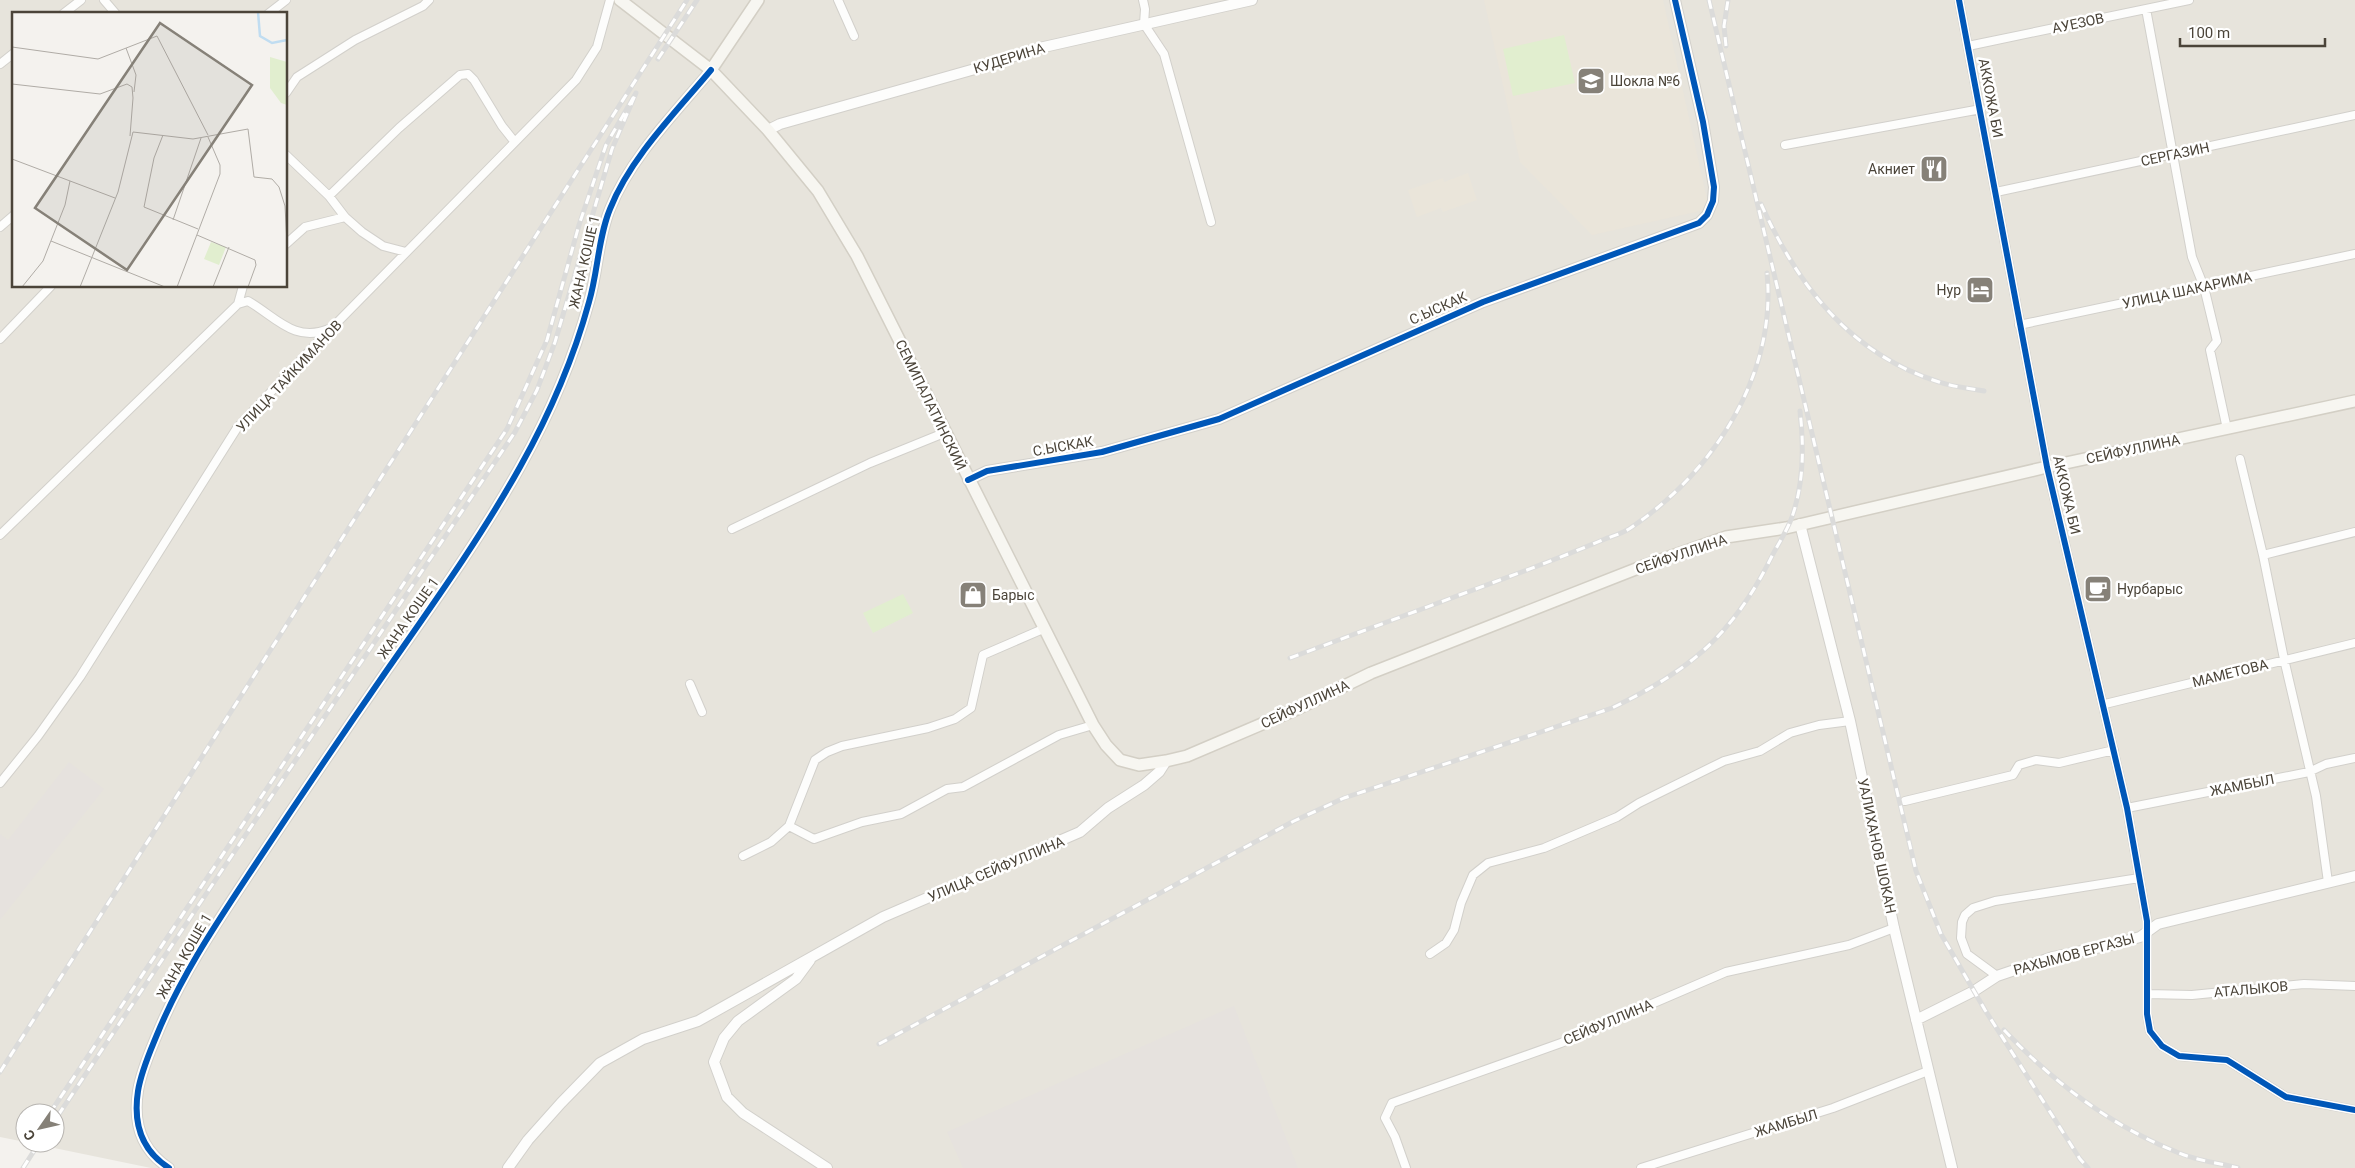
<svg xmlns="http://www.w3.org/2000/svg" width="2355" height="1168" font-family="Roboto,sans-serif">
  <rect width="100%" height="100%" fill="#f4f2ee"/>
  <path fill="#e7e4dc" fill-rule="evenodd" d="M0 0H2355V1168H151L30 1143H55V1113H25V1142L0 1137ZM14 14H286V286H14Z"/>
  <path fill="#e6e2de" d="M69 762 104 789 0 920V834L8 840Z
    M1234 1006 1298 1168H963L947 1132Z"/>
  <path fill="#eae5da" d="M1484 0H1663L1709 209 1592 235 1520 162Z
    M1468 173 1477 200 1443 212 1441 208 1417 217 1408 190 1443 178 1444 182Z"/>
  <path fill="#e1eecf" d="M1564 35 1575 83 1513 96 1503 49Z
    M903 594 913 613 873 633 863 613Z"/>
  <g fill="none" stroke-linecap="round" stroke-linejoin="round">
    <defs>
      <path id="minor" d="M104 0 116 14
        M838 0 854 36
        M1143 0 1145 9 1144 24 1164 54 1211 222
        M1959 0 2047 467 2127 808 2147 921V1014L2150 1031 2162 1046 2179 1056 2227 1060 2286 1097 2355 1110
        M2146 9 2192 257 2204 287 2217 341 2210 350 2227 429
        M63 14 81 0
        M268 14 286 0
        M1968 46 2189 0
        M0 64 14 53
        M286 93 297 77 355 40 423 6 429 0
        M1785 145 1981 109
        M286 155 329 196 345 217 362 232 383 246 406 252
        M1996 192 2355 115
        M329 196 399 128 460 75 468 74 474 80 502 126 514 141
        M0 227 14 215
        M286 244 305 227 345 217
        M238 304 248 301C276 317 294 343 329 329
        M2019 325 2355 254
        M0 339 51 286
        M2240 459 2263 555 2284 659 2316 796 2328 882
        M732 529 870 463 944 433
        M0 535 238 304 243 286
        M2263 555 2355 532
        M690 684 702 712
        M2105 704 2355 643
        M0 783 38 736 80 677 237 428 316 344 576 80 597 47 610 0
        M1905 801 2013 775 2019 765 2036 760 2059 763 2114 750
        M2127 808 2309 772 2326 764 2355 758
        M789 826 814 839 862 822 901 814 947 789 963 787 1059 735 1093 725
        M743 856 771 842 789 826 815 760 827 752 842 746 928 728 955 719 971 708 983 655 1043 629
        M1430 954 1446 943 1454 930 1461 903 1473 875 1488 863 1544 848 1617 817 1639 803 1724 761 1760 751 1790 733 1819 725 1850 721
        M1997 976 1967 954 1961 938 1962 922 1965 915 1973 908 1995 901 2139 878
        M2147 994 2192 995 2304 984 2355 986
        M1406 1168 1395 1137 1385 1118 1392 1103 1561 1043 1726 972 1849 945 1894 928
        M1641 1168 1833 1108 1928 1071"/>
      <path id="tertiary" d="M768 130 780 124 982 67 1035 49 1252 0
        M968 480 987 471 1102 452 1219 419 1483 302 1699 223 1707 215 1713 201 1714 187 1703 122 1675 0
        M1800 524 1850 721 1894 928 1952 1168
        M810 960 796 979 738 1021 724 1038 714 1062 727 1097 743 1113 827 1168
        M1916 1020 1974 991 1997 976 2053 957 2115 944 2140 937 2158 924 2355 876
        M169 1168C141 1150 133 1123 138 1091 141 1072 149 1054 156 1037 181 975 218 921 255 865 298 800 342 735 387 670 433 604 481 537 520 467 548 417 574 357 589 302 598 272 598 238 610 209 630 158 676 112 711 70
        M508 1168 528 1140 561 1103 600 1063 643 1039 698 1021 883 917 1080 832 1108 808 1144 785 1159 772 1166 761"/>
      <path id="secondary" d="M620 0 711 70 768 130 818 191 857 256 1093 725 1106 745 1120 760 1139 765 1166 761 1187 756 1297 709 1371 673 1646 565 1726 537 1786 528 2047 467 2355 401
        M711 70 758 0"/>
    </defs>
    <use href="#minor" stroke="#d2d0cb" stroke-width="10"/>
    <use href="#tertiary" stroke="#d2d0cb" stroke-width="12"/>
    <use href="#secondary" stroke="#d3cfc5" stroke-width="14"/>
    <use href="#minor" stroke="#fdfdfc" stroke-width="8"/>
    <use href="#tertiary" stroke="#fdfdfc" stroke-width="10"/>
    <use href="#secondary" stroke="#f7f6f1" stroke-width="11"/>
    <defs>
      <path id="rail" d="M1709 0 1916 871 1941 934 1985 1010 2080 1159 2088 1168
        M1726 46 1724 26 1728 0
        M658 59 697 0
        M1761 204C1798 286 1850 354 1939 382 1953 387 1969 388 1984 391
        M1290 658C1369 629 1448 599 1527 570 1553 560 1579 550 1605 539 1613 536 1624 533 1632 527 1714 471 1777 374 1767 273
        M2004 1030C2054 1083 2111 1126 2179 1153 2198 1161 2219 1163 2238 1168
        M879 1044 1294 821 1344 798 1612 708C1689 671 1732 636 1771 558 1778 544 1787 531 1792 517 1804 483 1804 446 1800 411
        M0 1072 687 0
        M50 1113 507 429 547 340 579 225 606 145 636 93 612 149 555 342 537 390 515 432 55 1120
        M23 1168 39 1143"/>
    </defs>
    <use href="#rail" stroke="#dbdbda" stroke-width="5"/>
    <use href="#rail" stroke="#fff" stroke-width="3" stroke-dasharray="9" stroke-linecap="butt"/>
    <defs>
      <path id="cycleway" d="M1959 0 2047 467 2127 808 2147 921V1014L2150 1031 2162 1046 2179 1056 2227 1060 2286 1097 2355 1110
        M968 480 987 471 1102 452 1219 419 1483 302 1699 223 1707 215 1713 201 1714 187 1703 122 1675 0
        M169 1168C141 1150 133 1123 138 1091 141 1072 149 1054 156 1037 181 975 218 921 255 865 298 800 342 735 387 670 433 604 481 537 520 467 548 417 574 357 589 302 598 272 598 238 610 209 630 158 676 112 711 70"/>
    </defs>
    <use href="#cycleway" stroke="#fff" stroke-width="9"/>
    <use href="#cycleway" stroke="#0057b8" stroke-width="6"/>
  </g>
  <defs>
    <symbol id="school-square" viewBox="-11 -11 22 22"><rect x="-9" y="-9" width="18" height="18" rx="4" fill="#868178" stroke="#fff"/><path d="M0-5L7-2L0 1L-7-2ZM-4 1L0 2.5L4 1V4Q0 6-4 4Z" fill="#fff"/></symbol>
    <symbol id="restaurant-square" viewBox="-11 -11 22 22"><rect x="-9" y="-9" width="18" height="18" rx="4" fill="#868178" stroke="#fff"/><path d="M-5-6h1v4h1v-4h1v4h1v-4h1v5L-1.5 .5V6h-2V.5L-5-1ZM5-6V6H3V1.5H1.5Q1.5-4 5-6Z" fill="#fff"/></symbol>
    <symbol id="hotel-square" viewBox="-11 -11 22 22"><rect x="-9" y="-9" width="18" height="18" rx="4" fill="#868178" stroke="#fff"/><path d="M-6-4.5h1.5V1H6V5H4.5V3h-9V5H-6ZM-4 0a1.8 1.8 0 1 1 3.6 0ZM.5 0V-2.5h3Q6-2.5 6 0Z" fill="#fff"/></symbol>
    <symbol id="cafe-square" viewBox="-11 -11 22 22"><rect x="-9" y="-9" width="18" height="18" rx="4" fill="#868178" stroke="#fff"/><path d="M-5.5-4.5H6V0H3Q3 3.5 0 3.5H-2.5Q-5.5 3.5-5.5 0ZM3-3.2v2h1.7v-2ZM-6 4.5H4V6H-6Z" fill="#fff"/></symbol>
    <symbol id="shop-square" viewBox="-11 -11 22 22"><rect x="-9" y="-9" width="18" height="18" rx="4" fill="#868178" stroke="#fff"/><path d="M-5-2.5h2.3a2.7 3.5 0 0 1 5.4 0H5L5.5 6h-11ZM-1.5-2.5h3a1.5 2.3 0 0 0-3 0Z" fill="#fff"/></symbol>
  </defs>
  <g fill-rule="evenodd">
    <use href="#school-square" x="1575" y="65" width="32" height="32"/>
    <use href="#restaurant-square" x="1918" y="153" width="32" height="32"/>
    <use href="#hotel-square" x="1964" y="274" width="32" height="32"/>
    <use href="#cafe-square" x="2082" y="573" width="32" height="32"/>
    <use href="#shop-square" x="957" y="579" width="32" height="32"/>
  </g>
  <g text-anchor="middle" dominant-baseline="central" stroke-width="5" stroke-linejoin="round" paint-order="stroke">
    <g font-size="14" fill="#4b4439" stroke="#fff">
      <text transform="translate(2078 23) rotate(-12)">АУЕЗОВ</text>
      <text transform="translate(1009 58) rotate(-17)">КУДЕРИНА</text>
      <text transform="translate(1991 98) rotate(79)">АККОЖА БИ</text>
      <text transform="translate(2175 154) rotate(-12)">СЕРГАЗИН</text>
      <text transform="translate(584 262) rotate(-77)">ЖАНА КОШЕ 1</text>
      <text transform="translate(2187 290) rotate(-12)">УЛИЦА ШАКАРИМА</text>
      <text transform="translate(1438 308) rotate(-24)">С.ЫСКАК</text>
      <text transform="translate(289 376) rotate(-47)">УЛИЦА ТАЙКИМАНОВ</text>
      <text transform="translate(931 405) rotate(64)">СЕМИПАЛАТИНСКИЙ</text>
      <text transform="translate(1063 446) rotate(-10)">С.ЫСКАК</text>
      <text transform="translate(2133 449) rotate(-12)">СЕЙФУЛЛИНА</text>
      <text transform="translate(2067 495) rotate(77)">АККОЖА БИ</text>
      <text transform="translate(1681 554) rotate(-19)">СЕЙФУЛЛИНА</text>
      <text transform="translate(408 618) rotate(-55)">ЖАНА КОШЕ 1</text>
      <text transform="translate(2230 673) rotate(-14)">МАМЕТОВА</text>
      <text transform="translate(1305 704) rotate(-25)">СЕЙФУЛЛИНА</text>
      <text transform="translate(2242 785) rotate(-11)">ЖАМБЫЛ</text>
      <text transform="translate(1877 846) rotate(78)">УАЛИХАНОВ ШОКАН</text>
      <text transform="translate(996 869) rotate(-23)">УЛИЦА СЕЙФУЛЛИНА</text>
      <text transform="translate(2074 954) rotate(-15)">РАХЫМОВ ЕРГАЗЫ</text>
      <text transform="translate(184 956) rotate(-60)">ЖАНА КОШЕ 1</text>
      <text transform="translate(2251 989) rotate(-5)">АТАЛЫКОВ</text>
      <text transform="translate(1608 1022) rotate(-23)">СЕЙФУЛЛИНА</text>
      <text transform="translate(1786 1123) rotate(-17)">ЖАМБЫЛ</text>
    </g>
    <g font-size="14" fill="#4b4439" stroke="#fff" text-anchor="start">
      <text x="1610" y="81">Шокла №6</text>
      <text x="1915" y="169" text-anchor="end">Акниет</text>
      <text x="1961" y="290" text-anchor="end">Нур</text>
      <text x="2117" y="589">Нурбарыс</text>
      <text x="992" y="595">Барыс</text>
    </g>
  </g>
  <g transform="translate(12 12)">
    <rect width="275" height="275" fill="#f4f2ee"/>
    <path d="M258 45 275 50V93L269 91 258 76ZM199 230 214 235 207 253 192 247Z" fill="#e1eecf"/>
    <path fill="none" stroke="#c0ddf1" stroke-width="2.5" d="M246 0 248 24 260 31 275 28"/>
    <path fill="none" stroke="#b0aca6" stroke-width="1" d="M0 35 86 47 145 24 196 123M114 36 124 63 122 80M0 72 88 82 115 72 120 75 121 86M151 123 142 146 132 195 186 217M118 124 121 86M0 147 103 186M161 208 189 126M185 223 243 248 244 253 236 275M39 229 153 275M10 275 31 249 53 193 58 169M68 275 106 180 121 120 181 127 236 117 242 165 260 167 267 175 273 194 275 231M165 275 208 162V153L196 125M201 275 217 235"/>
    <path fill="#868178" fill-opacity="0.15" stroke="#868178" stroke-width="2.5" d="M148 11 240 73 115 258 23 196Z"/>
    <rect width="275" height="275" fill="none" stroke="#4b4439" stroke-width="2.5"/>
  </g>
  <g transform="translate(40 1128) rotate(236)"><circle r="24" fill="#ffffff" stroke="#b7b4b0"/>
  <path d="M0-4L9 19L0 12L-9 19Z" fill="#868178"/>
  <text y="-8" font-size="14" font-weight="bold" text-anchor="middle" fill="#4b4439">С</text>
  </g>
  <path d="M2180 38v8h145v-8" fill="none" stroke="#4b4439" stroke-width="2.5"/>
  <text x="2188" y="38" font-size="15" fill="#4b4439" stroke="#ffffff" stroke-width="4" paint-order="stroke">100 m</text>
</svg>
